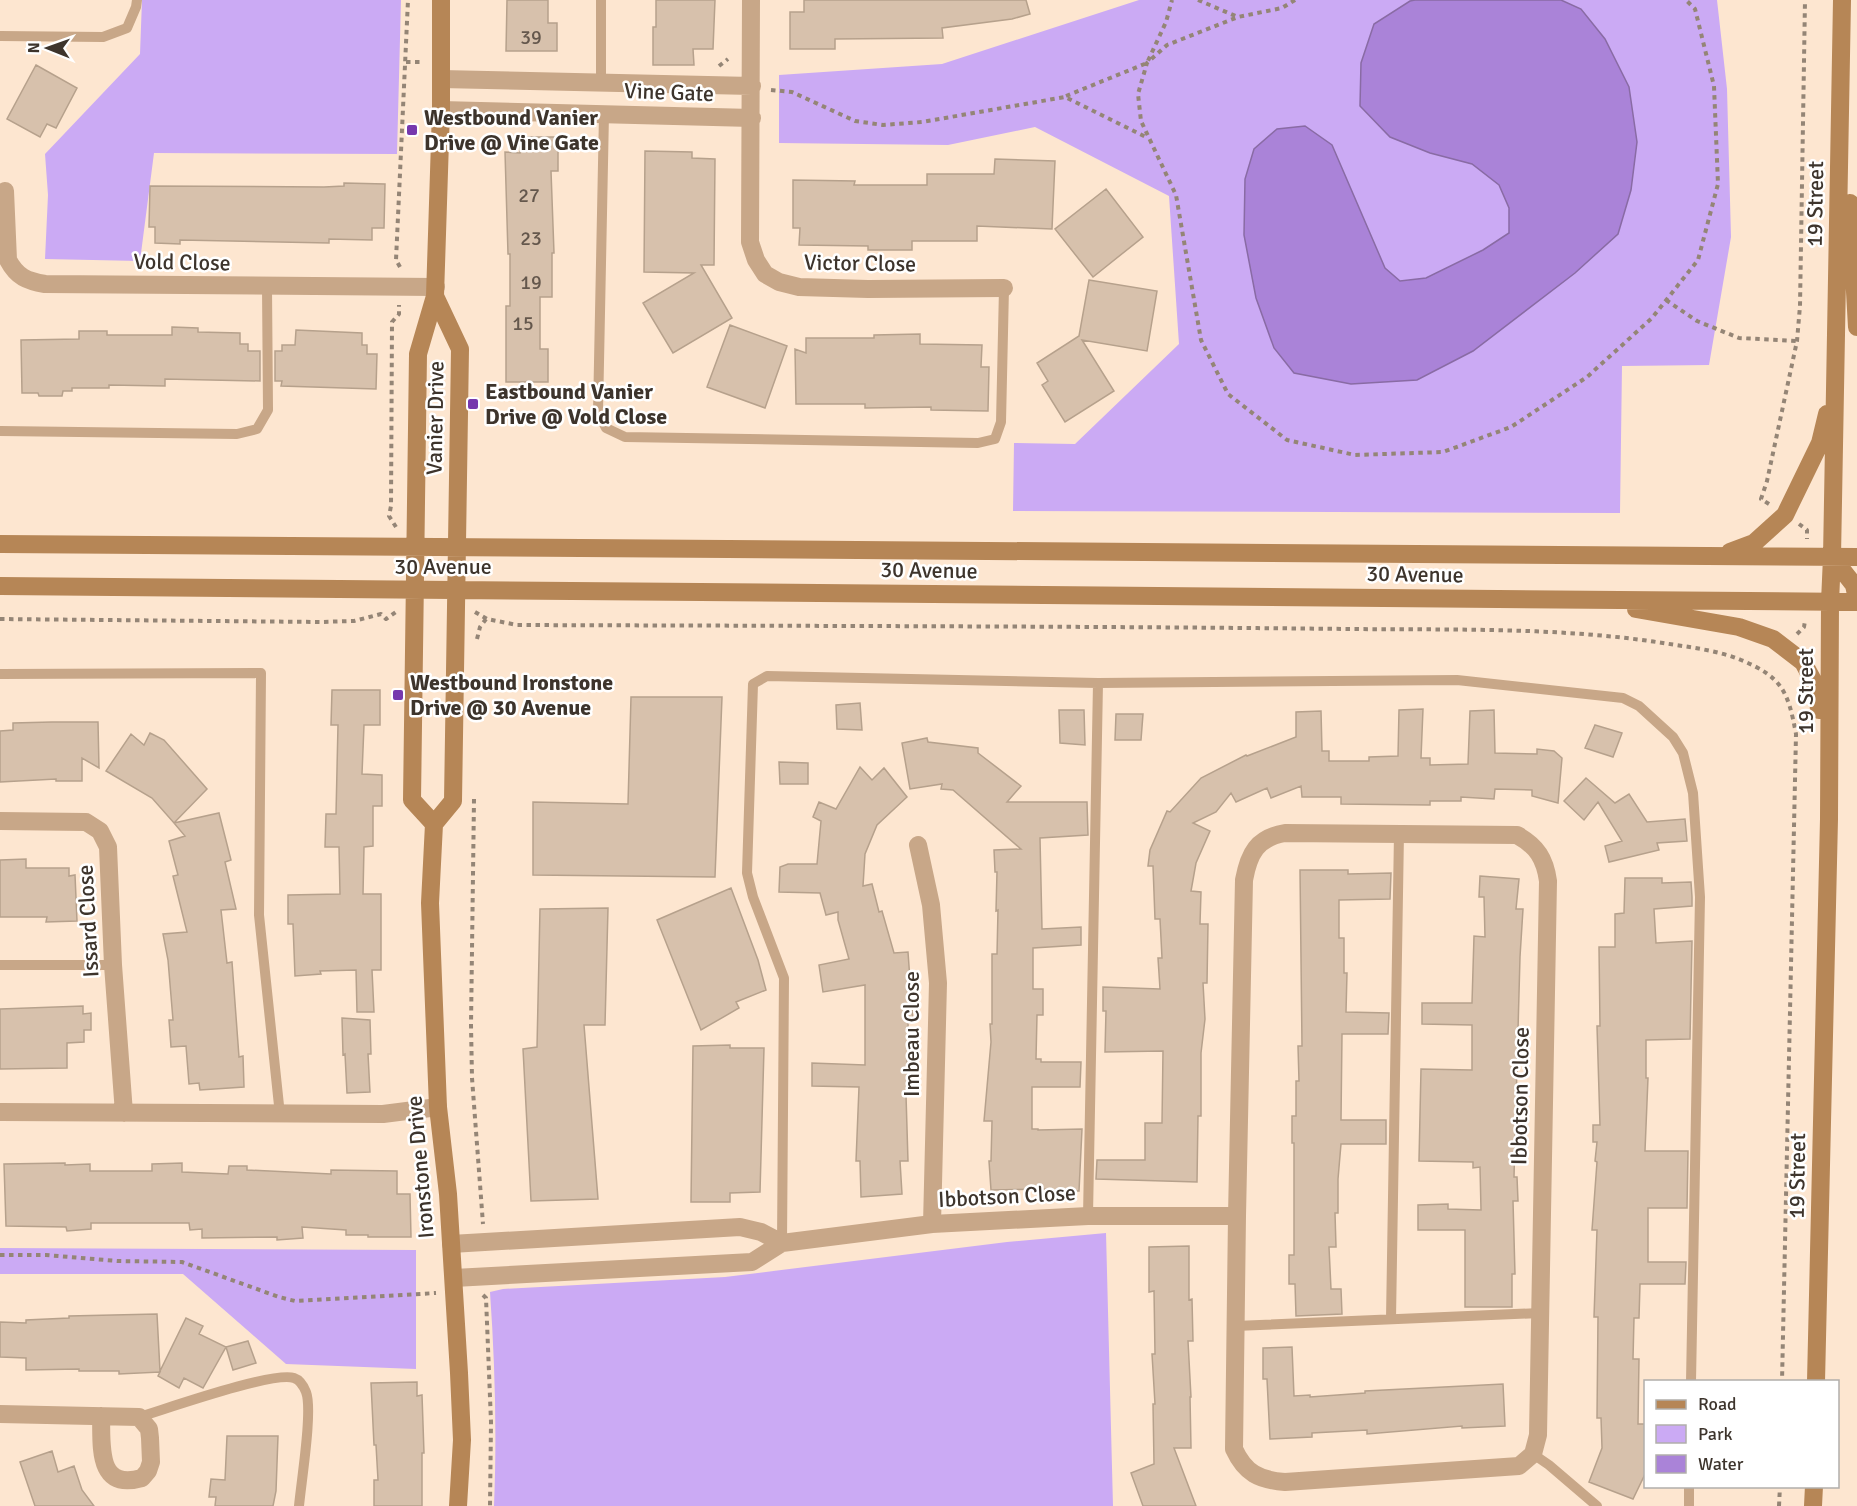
<svg xmlns="http://www.w3.org/2000/svg" width="1857" height="1506" font-family="Signika,sans-serif">
  <rect width="100%" height="100%" fill="#fde6d0"/>
  <path fill="#cbaaf4" d="M142 0H401L397 154 154 153 140 261 45 259 48 195 45 154 140 54Z
    M1139 0H1717L1727 89 1731 237 1709 365 1622 366 1620 513 1013 511 1014 443 1075 444 1179 344 1169 196 1035 127 948 145 779 143V75L942 64Z
    M1106 1233 1113 1506H494C497 1434 495 1363 490 1292L503 1289 725 1277 1007 1242Z
    M0 1248 416 1250V1369L286 1364 183 1274H0Z"/>
  <path fill="#aa83d8" stroke="#896ba4" stroke-width="1.5" d="M1415 0H1561L1581 9 1605 39 1629 87 1637 142 1631 190 1618 234 1575 273 1473 351 1417 380 1351 384 1294 373 1274 348 1256 298 1244 235 1245 179 1254 149 1277 129 1305 126 1332 145 1385 268 1400 281 1426 278 1483 250 1509 233V208L1499 185 1472 164 1430 153 1390 137 1360 106 1361 63 1374 24 1410 1Z"/>
  <path fill="#d7c1ac" stroke="#b6a18c" stroke-width="1.5" d="M507 0H548V23H557V51H506Z
    M656 0H715L713 49H693L694 65H653V27H656Z
    M804 0H1026L1030 14 1012 19 942 28 943 38 835 39V49H790V12H804Z
    M36 65 77 88 56 128 47 124 40 137 7 119Z
    M519 137H558V171H551L554 253H552V297H540V349H548V382H506V306H510V254H508L505 152 520 153Z
    M645 151 692 152V158L715 159 714 265H701L732 318 673 353 643 303 694 273 644 272Z
    M995 159 1055 161 1052 229 977 226V241H912V250H868V246L799 245 800 228H793V180L855 181 854 185H927V174H994Z
    M344 183 385 184 384 228H372V240L329 239V243L180 240V244L155 243V227H149L150 186 324 187 344 186Z
    M1106 189 1143 237 1093 277 1055 229Z
    M1089 280 1157 291 1147 351 1082 340 1114 391 1065 422 1042 385 1048 381 1037 363 1079 336Z
    M730 325 787 346 765 408 707 387Z
    M172 327 198 328V332L240 333V344H248V351H260V381L165 379V386L109 385V388H72V391H63L62 396H39L38 393H22L21 340 79 339V331H107V335H172Z
    M296 330 362 333V345H367V354H377L376 389 281 386 282 381H275V351H282V345H295Z
    M920 334V344L982 345 981 367H989L988 411 931 410V407L865 408V404H796L795 349 806 353V338H874V335Z
    M332 690H380V725H364L362 774 382 775V806H373V846L364 847 363 894H381V970H372L374 1012H357L356 970 320 971 321 974 295 976 293 924H288V895L340 894 339 847H325L326 814H336L338 725H331Z
    M631 697H722L715 877 533 875V802L628 804Z
    M860 703 862 730 837 729 836 705Z
    M1423 709 1421 758H1430V765L1468 764 1470 711 1494 710 1495 753 1537 754V749L1554 751 1562 758 1558 803 1532 796V790L1495 789 1494 799 1461 797V801H1430V805L1341 804V797H1302L1301 786 1271 798 1267 788 1236 802 1231 793 1216 812 1193 823 1210 831 1196 863 1191 891 1201 892 1200 924H1208L1207 983H1203L1205 1019 1201 1053V1116H1198L1197 1182 1096 1179 1097 1160H1145V1123H1162L1163 1051 1105 1052 1106 1011H1103V987L1160 989 1158 958H1162L1160 919H1155L1153 866H1148L1150 850 1167 811 1170 812 1201 778 1246 755 1247 756 1296 737V712L1321 711 1322 751H1329V761H1369V757L1398 756 1399 710Z
    M1059 710H1084L1085 745 1060 743Z
    M1116 714H1143L1141 740H1115Z
    M52 722H98L99 768 82 758V781H56V779L0 782V731L13 730V723Z
    M1595 725 1622 733 1613 757 1585 748Z
    M150 733 164 740 207 789 174 823 152 798 106 771 131 734 144 745Z
    M927 738 928 742 978 748V753L1021 786 1007 802H1087L1088 835 1040 838 1042 929 1081 927V945L1033 948V989H1043V1015H1037L1036 1059H1041V1062H1081L1080 1087H1032V1129H1038V1130L1082 1129 1079 1191H1052V1189L991 1190 989 1161H991L992 1121H984L991 1042 990 1024H992V954H997L998 910 996 911 997 872H995L994 850 1021 849 953 790 941 789 942 784 910 789 902 743Z
    M779 762 808 763V784H780Z
    M860 767 872 780 884 768 907 797 877 825 865 854 863 886 872 884 879 912 882 911 894 953 908 952 913 1022 908 1023 909 1060H907V1095H906L908 1161H900L902 1194 861 1197 860 1161H856L859 1087 812 1086V1063L865 1065V985L823 992 819 965 849 959 838 920V912L826 915 820 893 779 892 780 867 788 864H817L821 821 813 817 819 802 836 809Z
    M1586 778 1615 803 1629 794 1647 822 1685 819 1687 841 1657 843 1659 850 1609 862 1605 846 1622 841 1598 802 1584 820 1564 801Z
    M219 813 231 860 225 862 236 909 221 910 227 963 232 962 239 1057 243 1056 244 1087 200 1090 199 1083 189 1084 186 1046 171 1047 169 1020H173L168 960 163 934 187 932 173 876 178 875 169 841 185 836 174 823Z
    M26 859V868H69V876L75 875 77 921 46 922 47 917H0V860Z
    M1300 870H1348V874L1391 873 1390 899 1339 900V938H1344V973H1347L1346 1012 1389 1013 1388 1034H1342L1341 1120H1386V1144H1341L1338 1179V1213H1335L1336 1247H1329L1331 1289H1341L1342 1314 1296 1316 1295 1284H1289V1255H1294V1143H1292V1116H1296V1081H1299L1298 1046H1302Z
    M1480 876 1519 879 1516 909H1523L1520 957 1514 1177H1517L1518 1201H1513L1515 1274H1512V1307H1465V1230H1418V1205L1448 1204V1209L1481 1210 1480 1167 1473 1168V1162L1419 1161 1421 1069 1472 1070V1025L1422 1024V1003H1472L1474 936 1485 937 1484 897H1479Z
    M1625 878H1662V883L1691 882 1692 897V906L1654 909 1656 943 1692 941 1690 1039 1646 1040V1078H1648L1645 1151H1688L1687 1208H1648V1262H1686L1685 1284H1640L1639 1318H1634L1633 1359H1639L1638 1424H1646V1472L1633 1499 1589 1482 1602 1448 1601 1418H1597L1598 1317H1594L1597 1230H1592L1597 1162 1595 1161 1597 1142H1593V1125H1600L1597 1026H1600L1599 947H1615V914L1624 913Z
    M731 888 758 960 766 990 736 1002 739 1008 701 1030 657 920Z
    M608 908 605 1025H584L598 1199 531 1201 523 1049 537 1047 540 909Z
    M83 1006V1014L91 1013V1030H84V1042L67 1043V1068L0 1069V1009Z
    M342 1018 370 1020 371 1054H368L370 1092 347 1093 345 1054 343 1055Z
    M730 1045V1048H764L760 1192 730 1193V1202H691L693 1046Z
    M65 1163V1165L90 1164V1171H152V1164L182 1163V1172L228 1174 229 1166H247V1170L331 1174V1170L397 1171V1194H410L411 1237H368V1235H346V1230L302 1227 303 1238 277 1240V1237L202 1238V1229L190 1230 189 1223H91V1229L67 1231 66 1227 6 1226 4 1164Z
    M1189 1246V1300L1192 1299 1193 1341H1188L1191 1397H1190L1191 1448H1174L1196 1506H1143L1131 1473 1154 1464 1153 1404H1155L1152 1354H1155L1154 1291 1149 1292V1247Z
    M157 1314 160 1371 186 1318 203 1326 199 1334 226 1347 203 1388 184 1378 179 1388 158 1376 160 1372 119 1374V1371H79V1369L26 1370V1358L0 1357V1322L26 1323V1320L69 1318V1316Z
    M248 1341 256 1363 233 1370 226 1347Z
    M1292 1347 1294 1396 1310 1395V1397L1365 1393V1391L1503 1384 1505 1426 1462 1428V1426L1367 1434V1430L1312 1433V1437L1270 1439 1267 1379H1263V1348Z
    M417 1382V1396L422 1395 424 1453H422V1506H374V1480H378L376 1445H374L371 1383Z
    M227 1436H278L276 1491 273 1506H215L216 1497H209L211 1479 225 1480Z
    M52 1451 58 1472 74 1466 82 1490 94 1506H35L20 1462Z"/>
  <g fill="none" stroke-linecap="round" stroke-linejoin="round">
    <path stroke="#948576" stroke-width="4" stroke-dasharray="4.5 4.5" stroke-linecap="butt" d="M1198 0 1238 17
      M1295 0 1282 8 1238 17 1167 45 1147 63 1138 94 1141 121 1176 195 1201 340 1228 394 1287 440 1355 455 1443 452 1511 427 1587 377 1652 318 1698 260 1718 184 1714 86 1695 9 1686 0
      M406 62H423
      M719 66 728 59
      M771 90 792 92 855 121 883 125 922 122 1065 97 1146 137
      M1066 96 1147 63 1166 22 1172 0
      M400 267 396 260 408 0
      M1666 300 1697 321 1739 338 1797 341
      M1769 504 1761 499 1767 481 1797 341 1800 306 1805 0
      M1799 524 1807 530V539
      M396 527 389 516 391 506 392 322 399 314V305
      M475 612 487 619 517 625C795 626 1073 626 1350 629 1454 630 1560 627 1663 643 1688 647 1717 650 1741 660 1782 677 1788 691 1796 734L1782 1382
      M0 619 320 622 354 621 381 614 386 619 396 612
      M1797 634 1804 627 1805 621
      M477 639 480 627 486 619
      M474 799 471 1025 472 1078 483 1224
      M0 1255H46L117 1261 182 1262 279 1297 295 1301 436 1293
      M483 1295 486 1298 491 1422 490 1506
      M1779 1506 1780 1486"/>
    <path stroke="#c8a788" stroke-width="10" d="M601 0V83
      M0 36 103 37 127 28 136 7 137 0
      M604 114 598 412 606 428 625 437 978 443 995 439 1001 422 1004 288
      M0 431 237 434 257 429 268 410 267 287
      M0 674 261 673 259 915 280 1115
      M0 965H113
      M1088 1216 1098 683
      M782 1243 784 978 753 897 747 873 753 684 767 676 1098 683 1457 680 1623 698 1639 706 1673 737 1683 753 1693 793 1700 897 1691 1382
      M1391 1319 1399 833
      M1235 1326 1540 1313
      M139 1417C166 1409 273 1371 294 1378 300 1380 304 1387 306 1392 313 1410 301 1483 299 1506
      M1533 1454 1549 1465 1597 1506
      M1689 1506V1486"/>
    <path stroke="#c8a788" stroke-width="18" d="M751 0 750 242 756 260 765 274 779 282 799 287 868 289 1004 288
      M441 79 752 86
      M441 110 752 118
      M5 191 8 260C17 277 27 281 45 284L436 287
      M0 821 86 822 100 831 108 847 113 965 124 1113
      M1285 833 1517 835C1537 846 1545 859 1548 881L1538 1435 1533 1454 1519 1466 1285 1482C1259 1480 1245 1473 1234 1449L1237 1216 1244 880C1249 853 1257 838 1285 833Z
      M918 845 931 905 938 983 932 1224
      M0 1112 383 1114 438 1107
      M451 1244 740 1227 761 1232 782 1243
      M454 1278 752 1262 782 1243 932 1224 1088 1216H1237
      M0 1414 139 1417 149 1429 150 1438 151 1462 148 1471 142 1478C96 1491 102 1445 101 1416"/>
    <path stroke="#b68656" stroke-width="18" d="M1850 203 1857 327
      M435 296 460 349 453 801 434 824 430 903 438 1107 448 1194 459 1373 462 1440 458 1506
      M0 544 1857 557
      M1730 552 1754 543 1785 515 1820 443 1827 414
      M1832 557 1854 585 1857 599
      M0 586 1857 602
      M1636 609 1739 627 1773 639 1803 662 1817 688 1819 710
      M434 824 412 800 418 354 435 296 441 110V0
      M1816 1382 1829 819 1830 602 1832 557 1842 0
      M1813 1506 1814 1486"/>
  </g>
  <g fill="#7638ae" stroke="#fff" stroke-width="2">
    <rect x="406" y="124" width="12" height="12" rx="3"/>
    <rect x="467" y="398" width="12" height="12" rx="3"/>
    <rect x="392" y="689" width="12" height="12" rx="3"/>
  </g>
  <g text-anchor="middle" dominant-baseline="central" stroke-width="5" stroke-linejoin="round" paint-order="stroke">
    <g font-size="20" fill="#64574c">
      <text x="531" y="37">39</text>
      <text x="529" y="195">27</text>
      <text x="531" y="238">23</text>
      <text x="531" y="282">19</text>
      <text x="523" y="323">15</text>
    </g>
    <g font-size="22" fill="#3d342c" stroke="#fff">
      <text transform="translate(669 92) rotate(2)">Vine Gate</text>
      <text transform="translate(1815 204) rotate(-89)">19 Street</text>
      <text transform="translate(182 262) rotate(1)">Vold Close</text>
      <text transform="translate(860 263) rotate(1)">Victor Close</text>
      <text transform="translate(435 418) rotate(-89)">Vanier Drive</text>
      <text x="443" y="566">30 Avenue</text>
      <text transform="translate(929 570) rotate(1)">30 Avenue</text>
      <text transform="translate(1415 574) rotate(1)">30 Avenue</text>
      <text transform="translate(1805 691) rotate(-90)">19 Street</text>
      <text transform="translate(88 921) rotate(-93)">Issard Close</text>
      <text transform="translate(911 1034) rotate(-90)">Imbeau Close</text>
      <text transform="translate(1520 1096) rotate(-89)">Ibbotson Close</text>
      <text transform="translate(420 1167) rotate(-95)">Ironstone Drive</text>
      <text transform="translate(1797 1176) rotate(-89)">19 Street</text>
      <text transform="translate(1007 1196) rotate(-3)">Ibbotson Close</text>
    </g>
    <g font-size="22" font-weight="bold" fill="#3d342c" stroke="#fff" text-anchor="start">
      <text x="424" y="117">Westbound Vanier<tspan x="424" dy="25">Drive @ Vine Gate</tspan></text>
      <text x="485" y="391">Eastbound Vanier<tspan x="485" dy="25">Drive @ Vold Close</tspan></text>
      <text x="410" y="682">Westbound Ironstone<tspan x="410" dy="25">Drive @ 30 Avenue</tspan></text>
    </g>
  </g>
  <rect x="1644" y="1380" width="195" height="108" fill="#ffffff" stroke="#b1aeab" stroke-width="1.5"/>
  <rect x="1656" y="1400" width="30" height="9" fill="#b68656" stroke="#b1aeab" stroke-width="1.5"/>
  <text x="1698" y="1410" font-size="18" fill="#3d342c">Road</text>
  <rect x="1656" y="1425" width="30" height="18" fill="#cbaaf4" stroke="#b1aeab" stroke-width="1.5"/>
  <text x="1698" y="1440" font-size="18" fill="#3d342c">Park</text>
  <rect x="1656" y="1455" width="30" height="18" fill="#aa83d8" stroke="#b1aeab" stroke-width="1.5"/>
  <text x="1698" y="1470" font-size="18" fill="#3d342c">Water</text>
  <g transform="translate(48 48) rotate(271)" stroke="#ffffff" stroke-width="4.5" paint-order="stroke">
  <path d="M0-4.5L10 22L0 15L-10 22Z" fill="#3d342c"/>
  <text y="-9" font-size="16" font-weight="bold" text-anchor="middle" fill="#3d342c">N</text>
  </g>
</svg>
